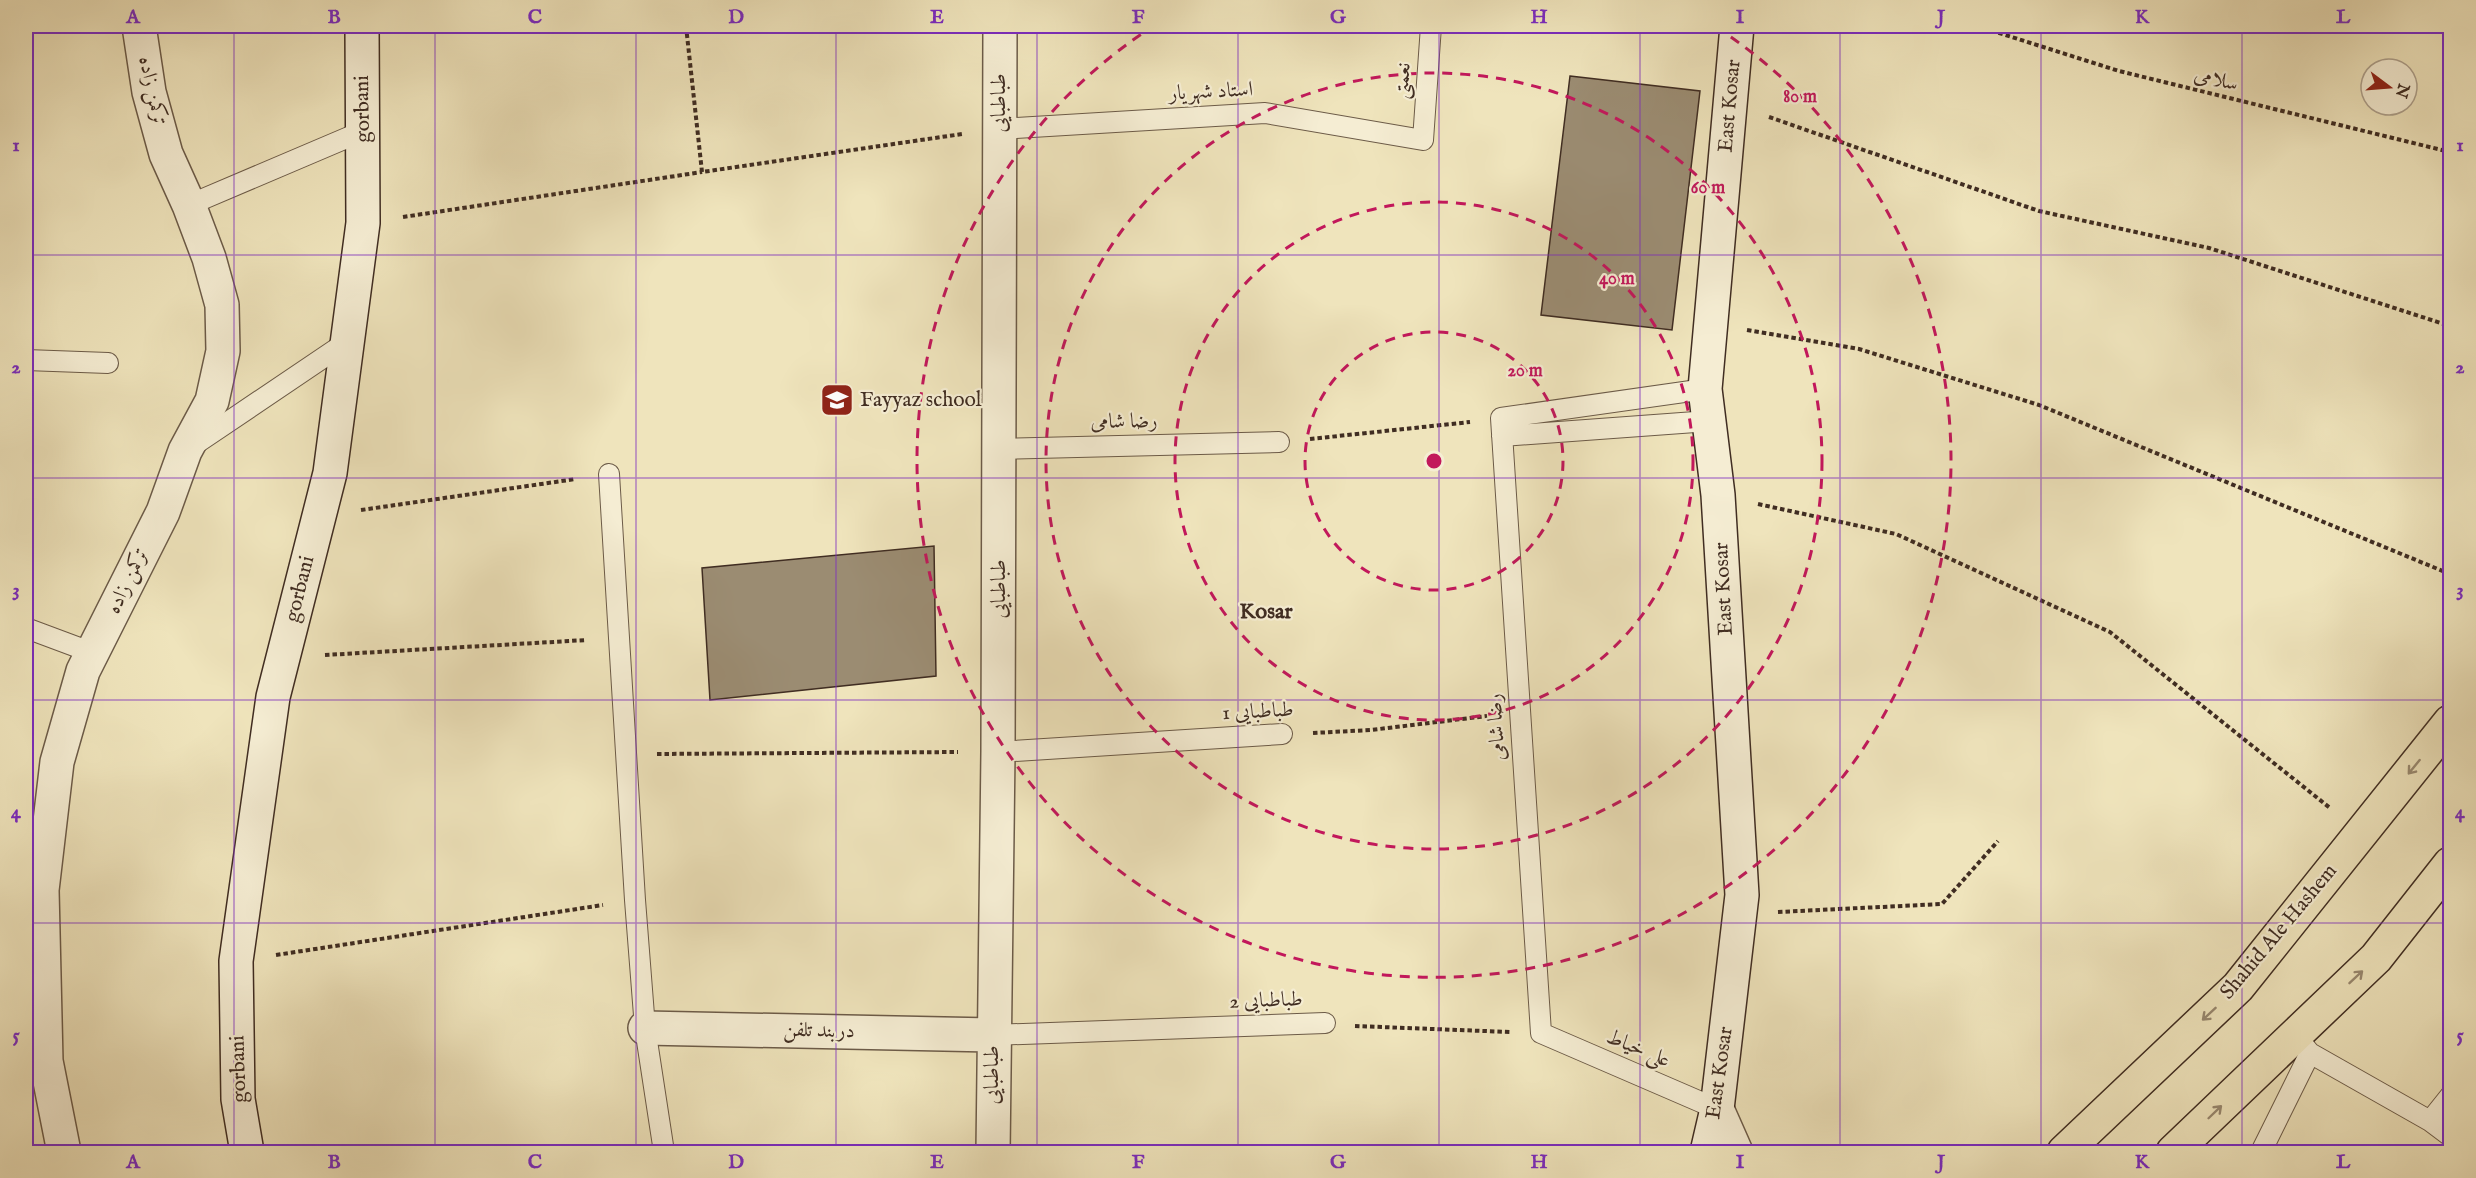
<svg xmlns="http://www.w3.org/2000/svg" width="2476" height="1178" font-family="'IM FELL English',Amiri,serif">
  <rect width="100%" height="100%" fill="#efe4bc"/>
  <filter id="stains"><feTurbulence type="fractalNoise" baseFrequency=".00333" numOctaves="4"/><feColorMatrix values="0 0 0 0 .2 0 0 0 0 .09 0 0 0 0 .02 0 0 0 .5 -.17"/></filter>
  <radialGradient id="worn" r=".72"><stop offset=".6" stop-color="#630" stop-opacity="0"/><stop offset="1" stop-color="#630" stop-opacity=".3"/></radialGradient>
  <path fill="#9b8c72" stroke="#402d22" stroke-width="1.5" d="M1570 76 1700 91 1672 330 1541 315Z
    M934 546 936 676 710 700 702 568Z"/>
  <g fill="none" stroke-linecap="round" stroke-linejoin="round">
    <defs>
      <path id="service" d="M999 129 1265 113 1423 140 1431 26
        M189 205 363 131
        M26 360 108 363
        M1705 389 1501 418 1541 1033 1717 1109
        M1502 436 1709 421
        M194 445 348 341
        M1000 449 1279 442
        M609 474 635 900 645 1028 664 1152
        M26 628 93 653
        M998 752 1282 734
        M26 828 48 829
        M2294 1034 2310 1053 2430 1121
        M992 1035 1325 1023
        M2450 1096 2430 1121 2450 1136
        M2261 1152 2310 1053"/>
      <path id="minor" d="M645 1028 992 1035
        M1717 1109 1736 1152
        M64 1152 46 1061 42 890 57 762 83 671 163 512 185 451 212 401 223 351 222 305 209 258 189 205 166 154 149 92 139 26
        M993 1152 998 752 1000 26"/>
      <path id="secondary" d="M247 1152 238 1099 236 961 273 697 330 473 363 223 362 26
        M1707 1152 1717 1109 1742 895 1718 495 1705 389 1737 26"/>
      <path id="primary" d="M2064 1152 2238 987 2450 722
        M2173 1152 2376 958 2450 864"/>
    </defs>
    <use href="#service" stroke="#6c5b48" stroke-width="22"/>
    <use href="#minor" stroke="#6c5b48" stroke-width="36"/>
    <use href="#secondary" stroke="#402d22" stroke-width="36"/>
    <use href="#primary" stroke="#402d22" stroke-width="36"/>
    <path stroke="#402d22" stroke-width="4" stroke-dasharray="4.5 3" stroke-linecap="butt" d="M686 26 702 172 962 134
      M1977 26 2119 71 2450 152
      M1769 117 2039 211 2209 248 2450 326
      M403 217 702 172
      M1747 330 1859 349 2039 405 2450 574
      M1310 439 1470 422
      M1758 504 1896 534 2110 632 2330 808
      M361 510 576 479
      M325 655 587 640
      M1313 733 1371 730 1487 716
      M657 754 958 752
      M1778 912 1942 904 1998 841
      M276 955 603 905
      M1355 1026 1510 1032"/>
    <use href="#service" stroke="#f5edd3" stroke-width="20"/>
    <use href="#minor" stroke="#f5edd3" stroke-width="33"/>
    <use href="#secondary" stroke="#f5edd3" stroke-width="33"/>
    <use href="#primary" stroke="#efe4bc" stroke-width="33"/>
  </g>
  <defs><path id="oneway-shaft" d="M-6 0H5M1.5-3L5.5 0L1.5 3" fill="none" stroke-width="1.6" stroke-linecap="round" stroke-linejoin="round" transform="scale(1.5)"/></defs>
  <g stroke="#98886f">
    <use href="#oneway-shaft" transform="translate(2414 767) rotate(129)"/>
    <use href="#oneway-shaft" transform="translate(2356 977) rotate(-43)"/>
    <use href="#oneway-shaft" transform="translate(2209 1014) rotate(137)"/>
    <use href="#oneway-shaft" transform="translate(2215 1112) rotate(-44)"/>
  </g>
  <path fill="none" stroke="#7b2cbf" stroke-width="1.5" stroke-opacity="0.55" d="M234 26V1152M435 26V1152M636 26V1152M836 26V1152M1037 26V1152M1238 26V1152M1439 26V1152M1640 26V1152M1840 26V1152M2041 26V1152M2242 26V1152M26 255H2450M26 478H2450M26 700H2450M26 923H2450"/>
  <g fill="none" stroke="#c2185b" stroke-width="3" stroke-dasharray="10 8">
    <circle cx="1434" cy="461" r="129"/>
    <circle cx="1434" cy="461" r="259"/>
    <circle cx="1434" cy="461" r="388"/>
    <path d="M1716 27A517 517 0 1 1 1152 27"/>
  </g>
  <defs>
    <symbol id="school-square" viewBox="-11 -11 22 22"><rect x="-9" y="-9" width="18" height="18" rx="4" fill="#8f2418" stroke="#f5edd3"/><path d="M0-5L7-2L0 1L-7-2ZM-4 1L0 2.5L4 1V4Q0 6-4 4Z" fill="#fff"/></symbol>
  </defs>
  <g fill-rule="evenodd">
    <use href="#school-square" x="818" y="381" width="38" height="38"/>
  </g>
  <g text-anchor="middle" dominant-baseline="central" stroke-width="4.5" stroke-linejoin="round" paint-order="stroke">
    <g font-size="21" fill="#402d22" stroke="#f5edd3">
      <text transform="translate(2216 80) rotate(14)">سلامی</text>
      <text transform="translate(1403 81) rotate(-86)">نعمتی</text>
      <text transform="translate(152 91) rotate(78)">ترکمن زاده</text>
      <text transform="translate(1211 92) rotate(-3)">استاد شهریار</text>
      <text transform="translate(999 103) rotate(-90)">طباطبایی</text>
      <text transform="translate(1730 106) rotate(-85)">East Kosar</text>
      <text transform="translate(363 109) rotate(-91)">gorbani</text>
      <text transform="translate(1124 422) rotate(-1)">رضا شامی</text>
      <text transform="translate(128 581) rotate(-64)">ترکمن زاده</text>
      <text transform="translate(300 589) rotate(-76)">gorbani</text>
      <text transform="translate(999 589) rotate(-90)">طباطبایی</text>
      <text transform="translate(1724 589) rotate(-93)">East Kosar</text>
      <text transform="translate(1258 712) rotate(-3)">طباطبایی 1</text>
      <text transform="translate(1497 727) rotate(-94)">رضا شامی</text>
      <text transform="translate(2279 932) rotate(-50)">Shahid Ale Hashem</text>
      <text transform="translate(1266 1001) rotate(-2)">طباطبایی 2</text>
      <text transform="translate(819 1031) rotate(1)">دربند تلفن</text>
      <text transform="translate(1638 1049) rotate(23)">علی خیاط</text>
      <text transform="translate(239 1069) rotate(-92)">gorbani</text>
      <text transform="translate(1720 1073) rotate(-82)">East Kosar</text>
      <text transform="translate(992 1075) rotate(-90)">طباطبایی</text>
    </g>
    <g font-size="21" fill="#402d22" stroke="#f5edd3" text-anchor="start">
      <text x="860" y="400">Fayyaz school</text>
    </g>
    <g font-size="22" font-weight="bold" fill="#402d22" stroke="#f5edd3">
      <text x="1266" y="612">Kosar</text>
    </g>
  </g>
  <circle cx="1434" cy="461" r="9" fill="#c2185b" stroke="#f5edd3" stroke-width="3"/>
  <g font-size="18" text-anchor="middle" font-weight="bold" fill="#c2185b" stroke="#f5edd3" stroke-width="4.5" stroke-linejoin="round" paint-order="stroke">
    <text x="1800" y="102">80 m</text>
    <text x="1708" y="193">60 m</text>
    <text x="1617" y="284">40 m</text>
    <text x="1525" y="376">20 m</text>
  </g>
  <rect width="2476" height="1178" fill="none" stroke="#efe4bc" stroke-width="66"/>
  <g transform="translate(2389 87) rotate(106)"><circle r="28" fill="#f5edd3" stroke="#ada08c" stroke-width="1.5"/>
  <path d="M0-4.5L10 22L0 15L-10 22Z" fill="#8f2418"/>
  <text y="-9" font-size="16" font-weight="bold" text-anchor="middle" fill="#402d22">N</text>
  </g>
  <rect x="33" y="33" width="2410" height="1112" fill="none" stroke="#7b2cbf" stroke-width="2"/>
  <g font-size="20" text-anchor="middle" font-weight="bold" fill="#7b2cbf">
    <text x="133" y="23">A</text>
    <text x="334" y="23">B</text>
    <text x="535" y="23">C</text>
    <text x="736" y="23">D</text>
    <text x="937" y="23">E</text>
    <text x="1138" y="23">F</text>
    <text x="1338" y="23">G</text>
    <text x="1539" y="23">H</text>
    <text x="1740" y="23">I</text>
    <text x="1941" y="23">J</text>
    <text x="2142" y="23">K</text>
    <text x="2343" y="23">L</text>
    <text x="16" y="151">1</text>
    <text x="2460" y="151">1</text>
    <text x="16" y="373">2</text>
    <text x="2460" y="373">2</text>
    <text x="16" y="596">3</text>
    <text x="2460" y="596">3</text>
    <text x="16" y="818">4</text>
    <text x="2460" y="818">4</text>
    <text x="16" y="1041">5</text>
    <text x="2460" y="1041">5</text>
    <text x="133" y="1168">A</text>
    <text x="334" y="1168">B</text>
    <text x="535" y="1168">C</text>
    <text x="736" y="1168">D</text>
    <text x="937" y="1168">E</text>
    <text x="1138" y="1168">F</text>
    <text x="1338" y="1168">G</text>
    <text x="1539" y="1168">H</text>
    <text x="1740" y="1168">I</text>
    <text x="1941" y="1168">J</text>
    <text x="2142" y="1168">K</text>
    <text x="2343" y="1168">L</text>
  </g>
  <rect width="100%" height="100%" filter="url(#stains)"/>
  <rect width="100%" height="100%" fill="url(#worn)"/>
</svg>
